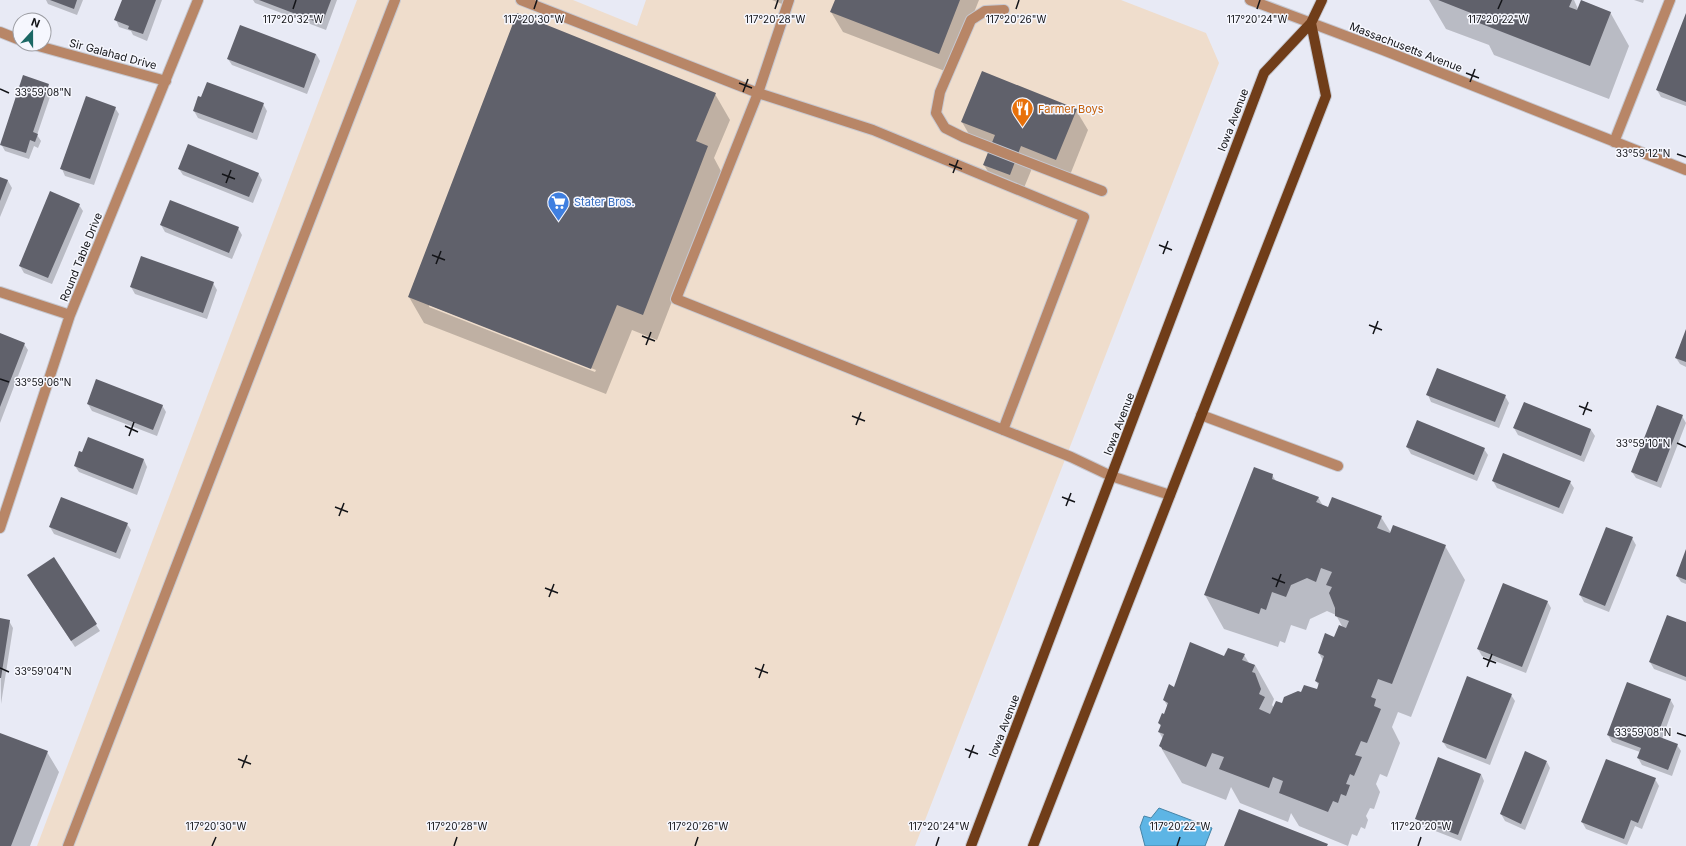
<svg xmlns="http://www.w3.org/2000/svg" width="1686" height="846" font-family="Inter,sans-serif">
  <rect width="100%" height="100%" fill="#e8eaf5"/>
  <path fill="#efddcc" d="M357 0H573L637 26 646 0H1121L1206 33 1219 63 915 846H37Z"/>
  <path fill="#5db5e5" stroke="#4684a7" d="M1159 808 1212 828 1205 846H1145L1140 827 1144 816 1151 818Z"/>
  <path fill="#0003" fill-rule="evenodd" d="M46 0H83L77 15 48 4Z
    M123 0H162L147 41 133 35 131 31 119 27 116 20Z
    M253 0H337L326 30 255 3Z
    M772 0H789L787 6Z
    M836 0H979L950 73 843 32 831 12Z
    M1429 0H1574L1578 9 1610 12 1629 46 1609 99 1494 55 1489 45 1446 29Z
    M1634 0H1644L1643 3Z
    M517 15 715 94 730 120 714 158 722 173 657 340 632 330 606 394 424 323 409 297ZM429 305 596 370 595 372 429 307Z
    M1686 16V106L1661 97 1657 90Z
    M316 54 320 61 307 94 232 65 228 59Z
    M48 85 52 91 37 135 41 141 38 148 34 146 29 159 5 151 1 144Z
    M263 104 267 111 257 140 198 118 194 111Z
    M115 108 119 114 94 185 65 176 62 169Z
    M1076 110 1088 130 1068 180 1033 166 1021 195 996 185 984 165 991 149 974 143 962 122Z
    M179 169 258 173 262 180 253 203 183 175Z
    M0 178 8 181 12 188 0 217Z
    M79 205 83 211 52 284 24 273 20 266Z
    M161 225 238 228 242 235 232 259 165 232Z
    M213 283 217 290 207 319 135 294 131 287Z
    M1686 331V367L1680 364 1676 358Z
    M0 334 24 344 28 350 0 423Z
    M1428 395 1505 396 1509 403 1499 428 1431 402Z
    M88 404 162 405 166 412 157 436 92 411Z
    M1682 416 1686 423 1661 488 1636 478 1632 472Z
    M1514 428 1591 430 1595 436 1584 462 1518 435Z
    M1407 447 1484 449 1488 455 1477 481 1411 454Z
    M144 460 147 467 137 495 79 472 75 466Z
    M1272 475 1276 481 1318 497 1323 506 1381 517 1391 533 1445 546 1465 580 1411 717 1398 712 1392 727 1400 743 1387 777 1380 774 1376 784 1380 792 1374 809 1370 808 1366 816 1368 820 1365 829 1361 827 1357 836 1352 834 1348 846 1299 826 1291 813 1288 822 1240 803 1231 787 1226 800 1182 783 1160 746 1163 739 1159 732 1161 727 1159 723 1164 716 1168 707 1164 700 1175 688 1225 657 1244 655 1249 663 1255 665 1274 699 1272 705 1274 708 1282 705 1317 690 1319 686 1316 681 1323 661 1319 653 1343 628 1336 615 1327 611 1310 619 1306 630 1291 625 1285 643 1280 641 1278 647 1224 629 1205 595Z
    M1493 481 1570 482 1574 488 1563 514 1497 488Z
    M127 524 131 530 120 559 54 534 50 527Z
    M1632 538 1636 545 1609 612 1584 602 1580 595Z
    M1686 551V584L1681 582 1677 576Z
    M53 559 100 631 75 647 32 582Z
    M1547 601 1551 608 1526 673 1482 656 1478 649Z
    M0 619 9 621 13 628 1 704Z
    M1686 623V681L1654 669 1650 662Z
    M1511 695 1515 701 1490 765 1447 748 1443 742Z
    M1670 699 1674 706 1662 739 1677 745 1681 751 1672 776 1642 765 1638 758 1640 752 1612 742 1608 735Z
    M0 734 47 752 59 772 30 846H0Z
    M1547 762 1550 768 1525 830 1505 821 1501 814Z
    M1481 774 1484 781 1461 841 1420 825 1416 818Z
    M1655 779 1659 786 1642 829 1635 826 1627 845 1586 829 1582 822Z"/>
  <path fill="#60616b" d="M50 0H77L74 9Z
    M122 0H156L143 34 128 29 129 26 114 20Z
    M259 0H331L322 24Z
    M835 0H960L939 54 830 12Z
    M1438 0H1572L1569 7 1577 10 1581 0 1611 12 1590 66 1474 21 1476 15Z
    M517 13 716 93 696 141 708 146 643 315 617 305 591 369 408 297Z
    M1686 13V102L1656 90Z
    M240 25 316 54 304 88 227 59Z
    M982 71 1077 109 1056 160 1021 146 1010 175 983 165 995 135 961 122Z
    M23 75 49 84 33 132 38 134 35 142 30 140 26 153 0 145Z
    M207 82 264 103 253 133 193 111 198 96 201 97Z
    M86 96 116 107 90 179 60 169Z
    M188 144 259 173 249 197 178 169Z
    M0 177 8 180 0 201Z
    M50 191 80 204 48 278 19 266Z
    M170 200 239 227 229 253 160 225Z
    M141 256 214 282 203 313 130 287Z
    M1686 329V362L1675 358Z
    M0 333 25 343 0 407Z
    M1437 368 1506 395 1495 422 1426 395Z
    M96 379 163 405 153 430 87 404Z
    M1524 402 1591 429 1581 456 1513 428Z
    M1657 405 1683 415 1657 482 1631 472Z
    M1417 420 1485 448 1474 475 1406 447Z
    M88 437 144 459 133 489 74 466 79 451 82 452Z
    M1503 453 1571 481 1559 508 1492 481Z
    M1254 467 1273 474 1272 479 1319 497 1316 502 1328 507 1332 497 1382 516 1377 528 1390 533 1393 525 1446 545 1392 684 1378 679 1371 697 1376 699 1374 706 1381 709 1367 743 1361 741 1355 755 1362 757 1354 776 1350 774 1346 784 1350 785 1346 796 1341 794 1338 803 1333 801 1328 812 1279 793 1283 781 1273 777 1269 788 1219 769 1224 757 1212 753 1206 767 1162 749V748L1159 746 1164 734 1158 732 1161 725 1158 723 1162 713 1164 714 1168 703 1163 700 1169 684 1174 687 1190 642 1224 656 1228 648 1245 654 1242 660 1255 665 1252 672 1255 673 1261 689 1259 694 1265 697 1259 709 1270 714 1276 701 1282 703 1284 697 1298 691 1301 692 1304 685 1317 689 1319 683 1315 681 1324 656 1318 653 1325 633 1334 637 1339 625 1346 628 1349 621 1335 616V608L1329 593 1332 587 1326 585 1332 572 1321 568 1316 582 1307 578 1291 585 1286 597 1272 592 1266 610 1261 608 1259 614 1204 595Z
    M61 497 128 523 116 553 49 527Z
    M1606 527 1633 537 1605 606 1579 595Z
    M1686 549V580L1676 576Z
    M54 557 97 624 71 641 27 575Z
    M1503 583 1548 601 1522 667 1477 649Z
    M1667 615 1686 622V677L1649 662Z
    M0 618 10 620 1 678H0Z
    M1467 676 1512 694 1486 759 1442 742Z
    M1627 682 1671 699 1657 736 1678 744 1668 770 1637 758 1641 748 1607 735Z
    M0 733 48 751 11 846H0Z
    M1525 751 1547 761 1521 824 1500 814Z
    M1438 757 1481 774 1458 835 1415 819Z
    M1606 759 1656 778 1638 823 1631 820 1624 839 1581 822Z
    M1239 809 1328 844 1327 846H1224Z"/>
  <g fill="none" stroke-linecap="round" stroke-linejoin="round">
    <defs>
      <path id="minor" d="M521 0 758 93 873 130 1084 217 1003 430
        M789 0 758 93 676 299 1071 457 1111 476 1170 495
        M1250 0 1383 50 1686 170
        M1004 10 985 11 971 20 940 92 936 113 945 128 963 137 1102 191
        M0 32 20 40
        M31 44 166 81
        M1614 142 1670 0
        M0 292 70 315
        M1201 415 1338 466
        M0 528 70 315 198 0
        M68 846 395 0"/>
      <path id="major" d="M971 846 1264 73 1311 23 1322 0
        M1033 846 1326 96 1311 23"/>
    </defs>
    <use href="#minor" stroke="#c6c8d1" stroke-width="12"/>
    <use href="#major" stroke="#c6c8d1" stroke-width="12"/>
    <use href="#minor" stroke="#b88667" stroke-width="10"/>
    <use href="#major" stroke="#703d19" stroke-width="10"/>
  </g>
  <path fill="none" stroke="#121317" stroke-width="1.5" d="M293 9 296 0M534 9 537 0M775 9 778 0M1016 9 1019 0M1257 9 1260 0M1498 9 1502 0M1466 73 1479 78M1470 82 1475 69M739 83 752 88M0 89 9 93M743 92 748 79M1677 154 1686 157M949 164 962 169M953 173 958 160M222 174 235 179M226 183 231 170M1159 245 1172 250M1163 254 1168 241M432 255 445 260M436 264 441 251M1369 325 1382 330M1373 334 1378 321M642 336 655 341M646 345 651 332M0 379 9 382M1579 406 1592 411M1583 415 1588 402M852 416 865 421M856 425 861 412M125 426 138 432M129 436 134 422M1677 443 1686 447M1062 497 1075 502M1066 506 1071 493M335 507 348 512M339 516 344 503M1272 578 1285 583M1276 587 1281 574M545 588 558 593M549 597 554 584M1483 658 1496 663M1487 667 1492 654M0 668 9 672M755 668 768 673M759 678 764 664M1677 733 1686 736M965 749 978 754M969 758 974 745M238 759 251 764M242 768 247 755M212 846 216 837M454 846 457 837M695 846 698 837M936 846 939 837M1177 846 1180 837M1418 846 1421 837"/>
  <defs>
    <symbol id="restaurant-pin" viewBox="-11 -11 22 30"><path d="M0 17L-7.5 6A9.5 9.5 0 1 1 7.5 6Z" fill="#e8710a" stroke="#f6f7fe"/><path d="M-5-6h1v4h1v-4h1v4h1v-4h1v5L-1.5 .5V6h-2V.5L-5-1ZM5-6V6H3V1.5H1.5Q1.5-4 5-6Z" fill="#fff"/></symbol>
    <symbol id="supermarket-pin" viewBox="-11 -11 22 30"><path d="M0 17L-7.5 6A9.5 9.5 0 1 1 7.5 6Z" fill="#3f7fe0" stroke="#f6f7fe"/><path d="M-6-5.5h2.5l.6 2H6L4.5 2H-2.5L-4.4-4H-6ZM-1.5 3.2a1.3 1.3 0 1 0 .1 0ZM3 3.2a1.3 1.3 0 1 0 .1 0Z" fill="#fff"/></symbol>
  </defs>
  <g fill-rule="evenodd">
    <use href="#restaurant-pin" x="1010" y="96" width="25" height="34"/>
    <use href="#supermarket-pin" x="546" y="190" width="25" height="34"/>
  </g>
  <g text-anchor="middle" dominant-baseline="central" stroke-width="3" stroke-linejoin="round" paint-order="stroke">
    <g font-size="11" fill="#121317" stroke="#f6f7fe">
      <text transform="translate(1406 47) rotate(21)">Massachusetts Avenue</text>
      <text transform="translate(113 54) rotate(15)">Sir Galahad Drive</text>
      <text transform="translate(1233 120) rotate(-69)">Iowa Avenue</text>
      <text transform="translate(81 257) rotate(-68)">Round Table Drive</text>
      <text transform="translate(1119 424) rotate(-69)">Iowa Avenue</text>
      <text transform="translate(1004 726) rotate(-69)">Iowa Avenue</text>
    </g>
    <g font-size="11" fill="#c56008" stroke="#f6f7fe" text-anchor="start">
      <text x="1038" y="109">Farmer Boys</text>
    </g>
    <g font-size="11" fill="#366cbe" stroke="#f6f7fe" text-anchor="start">
      <text x="574" y="202">Stater Bros.</text>
    </g>
  </g>
  <g font-size="10" text-anchor="middle" fill="#121317" stroke="#f6f7fe" stroke-width="3" stroke-linejoin="round" paint-order="stroke">
    <text x="293" y="23">117°20'32"W</text>
    <text x="534" y="23">117°20'30"W</text>
    <text x="775" y="23">117°20'28"W</text>
    <text x="1016" y="23">117°20'26"W</text>
    <text x="1257" y="23">117°20'24"W</text>
    <text x="1498" y="23">117°20'22"W</text>
    <text x="43" y="96">33°59'08"N</text>
    <text x="1643" y="157">33°59'12"N</text>
    <text x="43" y="386">33°59'06"N</text>
    <text x="1643" y="447">33°59'10"N</text>
    <text x="43" y="675">33°59'04"N</text>
    <text x="1643" y="736">33°59'08"N</text>
    <text x="216" y="830">117°20'30"W</text>
    <text x="457" y="830">117°20'28"W</text>
    <text x="698" y="830">117°20'26"W</text>
    <text x="939" y="830">117°20'24"W</text>
    <text x="1180" y="830">117°20'22"W</text>
    <text x="1421" y="830">117°20'20"W</text>
  </g>
  <g transform="translate(32 32) rotate(21)"><circle r="19" fill="#f6f7fe" stroke="#9b9ca2"/>
  <path d="M0-3L7 15L0 10L-7 15Z" fill="#1c6865"/>
  <text y="-6" font-size="11" font-weight="bold" text-anchor="middle" fill="#121317">N</text>
  </g>
</svg>
